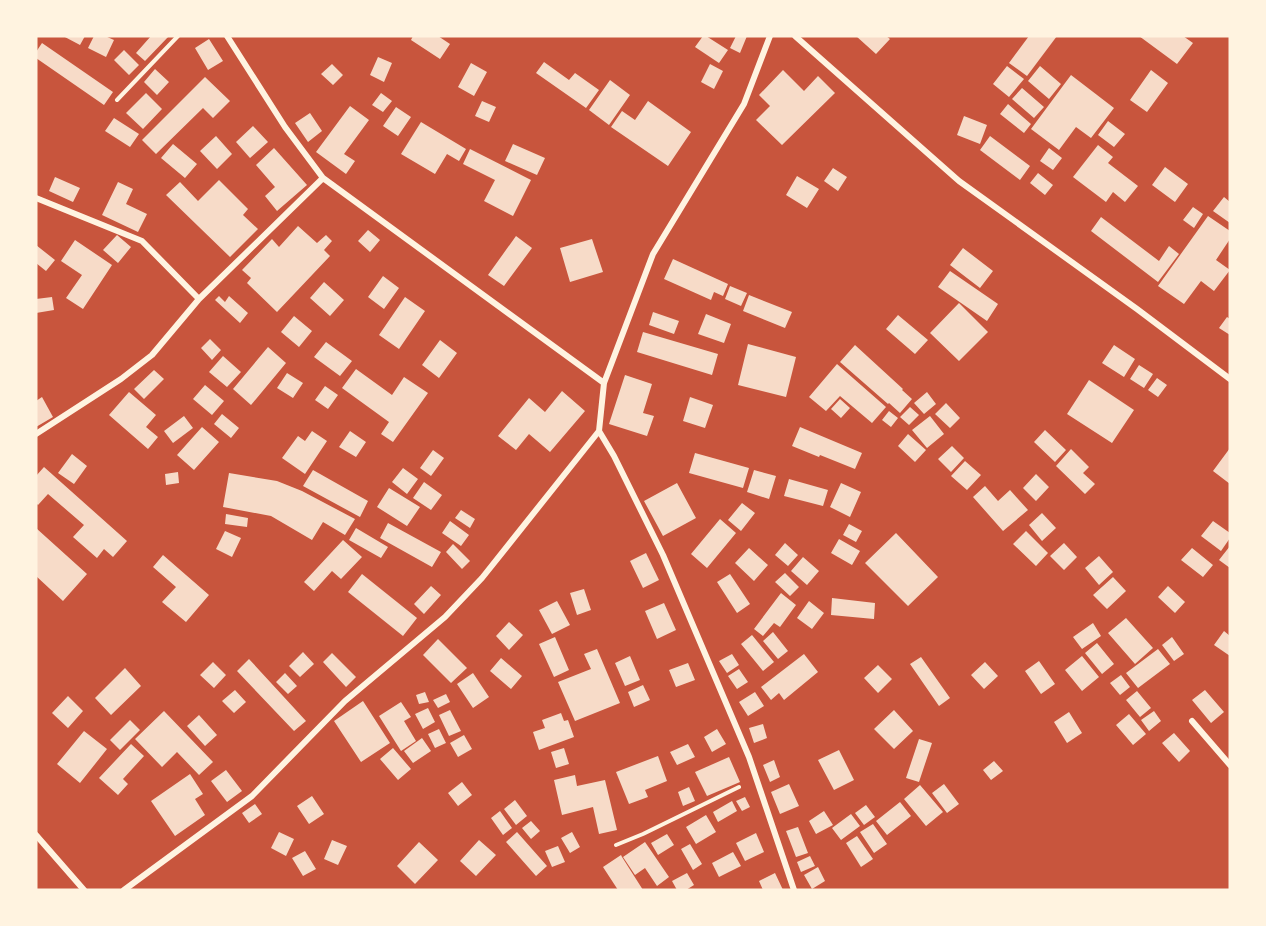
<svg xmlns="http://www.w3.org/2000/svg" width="1266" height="926" font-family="'Sofia Sans Condensed',sans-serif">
  <rect width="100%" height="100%" fill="#c8553d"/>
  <path fill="#f7dbc8" d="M63 36H85L80 45Z
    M94 36H105L114 40 106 57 88 48Z
    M151 36H169L145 61 136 53Z
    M413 36H438L450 44 440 59 411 40Z
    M703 36H706L728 50 719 63 695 47Z
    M736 36H747L740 53 730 48Z
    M856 36H886L890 39 876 54Z
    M1029 36H1057L1027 76 1009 63Z
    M1139 36H1183L1193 43 1177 64Z
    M209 39 223 61 208 70 195 48Z
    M42 43 113 92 104 105 36 58V52Z
    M124 50 139 65 129 75 114 60Z
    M378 57 392 63 384 82 370 75Z
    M544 62 569 80 575 73 599 90 586 108 536 73Z
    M471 63 487 72 474 96 458 87Z
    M332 64 343 75 333 85 321 74Z
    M710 64 723 71 714 89 701 82Z
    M1007 66 1024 79 1009 97 993 84Z
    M1040 66 1061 84 1049 99 1028 81Z
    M155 69 169 82 157 95 144 82Z
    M783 70 804 91 818 76 835 93 782 145 756 120 770 106 759 95Z
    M1151 70 1168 83 1147 112 1130 100Z
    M1071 75 1114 108 1091 138 1076 127 1059 150 1031 129Z
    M205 77 230 101 213 118 203 108 156 154 142 140Z
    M610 80 630 95 609 125 589 110Z
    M1022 88 1044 107 1034 118 1012 99Z
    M146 93 162 109 143 129 126 113Z
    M381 93 392 101 383 112 372 105Z
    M482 101 496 107 489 122 475 116Z
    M648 101 691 132 668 166 611 127 622 111 635 120Z
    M1008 104 1031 124 1024 133 1000 114Z
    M350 106 369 120 344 154 355 161 346 174 316 152Z
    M396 107 411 117 398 136 383 126Z
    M310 113 322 131 308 142 295 123Z
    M964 116 987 125 980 144 957 135Z
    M114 118 139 134 130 147 105 131Z
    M1108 121 1125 134 1114 147 1098 135Z
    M421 122 466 149 459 161 447 154 435 174 401 154Z
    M253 126 268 142 250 158 236 142Z
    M216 136 232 154 217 169 200 151Z
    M990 136 1030 166 1020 180 980 150Z
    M173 144 197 164 185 178 161 158Z
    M513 144 545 158 537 175 505 161Z
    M1098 145 1113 157 1108 163 1138 186 1125 202 1113 192 1106 202 1073 177Z
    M274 148 307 185 277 211 265 196 275 187 256 165Z
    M1049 148 1062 158 1053 170 1040 161Z
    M470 149 531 180 513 216 484 201 495 180 463 164Z
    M1165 167 1188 184 1175 202 1152 185Z
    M833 168 847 177 838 191 824 181Z
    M1038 173 1053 185 1045 195 1030 183Z
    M797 176 819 189 807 208 786 195Z
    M55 177 80 188 73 202 49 191Z
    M219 180 248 209 243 215 258 229 230 257 166 195 180 182 198 201Z
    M118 182 133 189 126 204 147 214 138 232 102 215Z
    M1224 197 1230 202V223L1213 211Z
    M1193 207 1203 214 1194 228 1183 220Z
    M1208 216 1230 231V239L1216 260 1230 270 1214 291 1201 281 1184 304 1158 286Z
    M1101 217 1159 261 1169 246 1179 254 1158 282 1091 231Z
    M298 226 317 243 326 235 332 241 324 250 330 256 277 312 247 283 251 278 242 270 272 239 279 247Z
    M368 230 380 240 370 252 358 241Z
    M117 235 131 247 118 263 103 250Z
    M516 236 532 248 504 286 488 275Z
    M592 239 603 272 570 282 560 248Z
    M75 240 112 265 83 309 66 298 82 275 61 261Z
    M36 245 55 260 46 271 36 263Z
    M963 248 993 271 980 288 950 265Z
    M673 259 728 284 723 296 714 292 711 300 664 279Z
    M950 271 998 304 987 321 938 287Z
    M383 276 399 288 384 309 368 297Z
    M324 282 344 300 330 316 310 298Z
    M730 286 747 293 741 306 725 299Z
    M749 295 792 312 785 328 743 311Z
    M219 296 225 302 229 296 248 313 240 323 215 300Z
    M52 297 54 310 36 313V299Z
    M405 297 425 311 399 349 379 335Z
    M959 303 988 332 959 361 930 333Z
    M653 312 679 321 674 334 649 325Z
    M706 314 731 324 724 343 698 334Z
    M898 315 928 340 915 354 886 329Z
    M294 316 312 331 299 347 281 332Z
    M1227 317 1230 319V335L1219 328Z
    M643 332 718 354 712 375 637 352Z
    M210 339 221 350 212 360 201 348Z
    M440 340 457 353 439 378 422 365Z
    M326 342 352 361 340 376 314 357Z
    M748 344 796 357 786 397 738 385Z
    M855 345 903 389 902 390 912 399 900 413 889 403 888 404 840 362Z
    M1114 345 1135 359 1124 377 1102 363Z
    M268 347 286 363 251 405 233 389Z
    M223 356 241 372 227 387 209 372Z
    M837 364 886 407 872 423 840 396 826 411 809 397Z
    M1139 365 1153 374 1144 388 1130 379Z
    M356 369 392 395 404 377 428 393 393 442 381 434 389 422 342 388Z
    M154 370 164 379 144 399 134 389Z
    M287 373 303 383 293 398 277 388Z
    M625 375 652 384 643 413 654 416 647 436 609 424Z
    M1157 378 1167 385 1158 397 1148 390Z
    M1089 380 1134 410 1112 443 1067 414Z
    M205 385 224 401 212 415 193 399Z
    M325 386 338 395 328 409 315 400Z
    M562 391 585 411 550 452 529 434 516 450 498 436 529 398 545 412Z
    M129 392 156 415 146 427 158 437 148 449 109 415Z
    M927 392 936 404 924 414 914 403Z
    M42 397 53 417 36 427V401Z
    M690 397 713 405 705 428 683 421Z
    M840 399 850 408 841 418 831 409Z
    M946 403 960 418 950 428 935 414Z
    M910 407 919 415 909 425 900 417Z
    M889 411 898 418 891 427 882 420Z
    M222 414 239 428 231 438 214 424Z
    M184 416 193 428 173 443 164 431Z
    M930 416 944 434 927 448 912 430Z
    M202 427 219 442 194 470 177 455Z
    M800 427 862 453 855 469 820 455 819 457 792 446Z
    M1045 430 1066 450 1055 462 1034 442Z
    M312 431 327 441 305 474 282 458 298 436 305 441Z
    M350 431 366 442 356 457 339 447Z
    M908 434 926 450 915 462 898 446Z
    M952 446 964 458 951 472 938 459Z
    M1230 448V484L1213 471Z
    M1071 449 1089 467 1083 473 1095 484 1085 494 1056 466Z
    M433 450 444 458 431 476 420 468Z
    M695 453 749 468 743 488 689 473Z
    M72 454 87 466 74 484 58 473Z
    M965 461 981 475 967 490 951 476Z
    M44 467 127 541 113 557 104 549 97 558 73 537 84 525 48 494 38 505 36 503V476Z
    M403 468 418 479 407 494 392 482Z
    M313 470 368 501 360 517 303 486Z
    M754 470 776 476 769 499 747 492Z
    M178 472 179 483 166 485 165 474Z
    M229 473 277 481 302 491 355 519 345 535 323 522 312 540 271 516 223 507Z
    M1036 474 1049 487 1036 501 1023 488Z
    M789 479 828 490 823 506 784 496Z
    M424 482 442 495 431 510 413 498Z
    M677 483 696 518 663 536 644 501Z
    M841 483 861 492 850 517 830 507Z
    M985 486 998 501 1010 490 1028 510 1003 531 973 497Z
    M389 488 420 507 407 526 377 507Z
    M742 503 755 513 741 531 728 520Z
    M461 510 475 519 470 528 455 518Z
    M1042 513 1056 528 1042 541 1029 525Z
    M226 514 248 518 247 527 225 524Z
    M720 519 736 533 707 568 691 554Z
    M450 521 469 535 461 546 442 533Z
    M1213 521 1230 533V538L1221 551 1201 536Z
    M388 523 441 552 432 567 380 538Z
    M849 524 862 531 856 542 843 535Z
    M36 528 87 574 63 601 36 576Z
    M356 528 388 547 381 558 349 540Z
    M225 531 241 538 232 557 216 549Z
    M1026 531 1048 553 1036 566 1013 544Z
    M896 533 938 577 908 606 865 563Z
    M839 539 860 551 852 565 831 553Z
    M343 540 362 557 341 579 332 571 314 591 304 582Z
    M785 543 798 555 788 566 775 555Z
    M1064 543 1077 557 1064 570 1050 556Z
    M453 544 470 561 462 569 446 552Z
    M1230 546V568L1219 560Z
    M749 548 768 565 754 581 735 563Z
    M1192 548 1213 565 1203 577 1181 560Z
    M646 553 659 580 643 588 630 561Z
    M163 555 209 595 186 622 162 602 176 587 153 567Z
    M1099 556 1113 572 1099 585 1085 568Z
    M803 557 819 571 807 585 791 571Z
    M785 573 799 587 790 596 775 582Z
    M362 574 417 618 403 636 348 592Z
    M730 574 750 604 737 613 717 582Z
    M1113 577 1126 591 1107 609 1093 595Z
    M431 586 441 595 424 614 414 604Z
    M1168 586 1185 602 1175 613 1158 597Z
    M584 589 591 610 577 615 570 593Z
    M781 593 796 605 780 627 774 623 763 636 754 629Z
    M832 598 875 603 874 619 831 615Z
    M557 601 570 625 552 634 539 610Z
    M809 601 824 613 812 629 797 618Z
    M664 603 676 630 657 639 645 611Z
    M1126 618 1153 648 1135 664 1108 633Z
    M509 622 523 635 509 650 496 636Z
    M1093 623 1101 636 1082 649 1073 637Z
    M1224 631 1230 636V656L1214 645Z
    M773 632 788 651 778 659 763 641Z
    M752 635 774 662 763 671 741 644Z
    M555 637 569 670 554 677 539 644Z
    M1172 637 1184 654 1174 661 1162 645Z
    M438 639 467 668 451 683 423 655Z
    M1097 643 1114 664 1102 674 1085 653Z
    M597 649 620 703 575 721 558 682 591 669 584 654Z
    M1158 649 1170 664 1138 688 1126 673Z
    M303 652 314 664 300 677 289 666Z
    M332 653 356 677 346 687 323 662Z
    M732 654 739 665 727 673 719 661Z
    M804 654 818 672 784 700 779 693 771 700 761 687Z
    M630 656 640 680 625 686 615 663Z
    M1082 656 1099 677 1082 691 1065 670Z
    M921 657 950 698 939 706 910 664Z
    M501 658 522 676 511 689 490 671Z
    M249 659 306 721 294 731 237 671Z
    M1039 661 1055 684 1041 694 1025 671Z
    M213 662 226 675 214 688 200 675Z
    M985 662 998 676 984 689 971 675Z
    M688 663 695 680 676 687 669 670Z
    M878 665 892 679 878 693 864 678Z
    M125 668 141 686 111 715 95 698Z
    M739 669 748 682 737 689 728 676Z
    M285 673 297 686 288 694 276 682Z
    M473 673 489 697 473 708 457 684Z
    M1121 675 1130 687 1120 695 1110 683Z
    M643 685 650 700 634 707 628 692Z
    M235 690 246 702 234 713 222 701Z
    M1205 690 1224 712 1211 723 1192 700Z
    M1137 691 1151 708 1140 717 1126 700Z
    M425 692 429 702 419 704 416 695Z
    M755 692 764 706 748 716 739 702Z
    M446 694 450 702 438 708 433 700Z
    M68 696 83 711 68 728 52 713Z
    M363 701 390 743 361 762 334 721Z
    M401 702 411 717 404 721 416 741 401 751 379 716Z
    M428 708 435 722 423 729 415 714Z
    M450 710 461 731 449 736 439 715Z
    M894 710 913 731 894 749 874 729Z
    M164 711 213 762 199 775 177 752 162 767 135 739Z
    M1154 711 1161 721 1149 731 1141 720Z
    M1069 712 1082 733 1067 743 1054 722Z
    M561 713 564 721 568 720 574 737 539 750 533 732 545 728 542 720Z
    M1129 714 1146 734 1133 745 1116 725Z
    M199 715 217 735 205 746 187 726Z
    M130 720 140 730 120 750 110 740Z
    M763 724 767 738 754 743 749 728Z
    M439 729 446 743 435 748 428 734Z
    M717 729 726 744 712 752 704 737Z
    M84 731 107 749 80 783 57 764Z
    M1174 733 1190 751 1179 762 1162 743Z
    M464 735 472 749 458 757 450 743Z
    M422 738 431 751 413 763 404 751Z
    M919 739 932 743 919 782 906 778Z
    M131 744 144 756 123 779 128 784 118 795 99 778Z
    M688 744 695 757 677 765 670 752Z
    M393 748 411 769 398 780 380 759Z
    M564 748 569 764 556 768 551 752Z
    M839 750 854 780 834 790 818 760Z
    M658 756 667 781 645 790 648 797 629 804 616 772Z
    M729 757 740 782 707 796 695 772Z
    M774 760 780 777 770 782 763 765Z
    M994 761 1003 771 991 780 983 770Z
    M226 770 242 791 227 802 211 781Z
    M190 774 203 794 195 799 205 815 175 836 151 801Z
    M575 775 577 786 605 780 617 830 599 834 593 807 562 815 554 780Z
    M462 782 472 795 458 806 448 793Z
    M789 784 799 806 780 814 771 792Z
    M944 784 959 804 947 813 932 793Z
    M920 785 943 812 926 826 904 799Z
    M689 787 695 801 683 806 678 792Z
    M312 796 324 814 309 824 297 806Z
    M745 797 750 807 742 811 736 801Z
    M515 800 527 816 516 825 504 809Z
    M732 801 737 811 718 822 713 812Z
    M900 802 911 816 887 835 876 821Z
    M255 804 262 814 249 823 242 813Z
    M866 805 875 817 864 825 855 813Z
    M500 811 512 828 503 835 491 818Z
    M824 811 833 825 816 834 809 821Z
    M851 814 860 826 841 840 832 828Z
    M706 815 716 832 696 844 686 827Z
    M531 821 540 831 531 839 522 828Z
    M873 824 887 844 874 853 860 832Z
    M798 827 808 853 796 857 786 831Z
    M279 832 294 839 286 856 271 848Z
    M517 832 547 866 536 876 506 842Z
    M572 832 580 847 570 853 561 838Z
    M756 833 764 852 745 861 736 843Z
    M667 834 674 845 658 855 651 843Z
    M857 836 873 859 861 867 846 843Z
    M332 840 347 846 338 865 324 859Z
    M479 840 496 855 476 876 460 861Z
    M419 842 438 860 415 884 397 866Z
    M645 842 669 877 657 886 645 868 635 875 623 857Z
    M690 844 702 864 693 870 681 849Z
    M558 846 565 862 552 867 545 851Z
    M305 851 316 869 303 876 292 858Z
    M733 852 741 866 719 877 712 863Z
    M621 855 622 857 643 890H618L603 867Z
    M810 856 815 866 801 872 797 862Z
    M818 867 825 881 812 889 804 875Z
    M687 873 694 885 686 890H677L672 881Z
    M775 873 783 890H763L759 881Z"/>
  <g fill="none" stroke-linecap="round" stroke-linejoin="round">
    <path stroke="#fff3e0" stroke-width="4" d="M117 100 178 36
      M616 845 643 834 739 787"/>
    <path stroke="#fff3e0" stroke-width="6" d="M227 36 285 127 323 178 604 383
      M795 36 959 181 1137 309 1230 379
      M36 198 142 241 199 299
      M599 431 614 456 663 555 749 757 794 890
      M36 434 121 379 152 355 199 299 323 178
      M1192 721 1230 765
      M36 835 84 890
      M124 890 252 796 345 701 445 617 482 578 599 431 604 383 653 254 744 104 770 36"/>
  </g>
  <rect width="1266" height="926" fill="none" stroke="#fff3e0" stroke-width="75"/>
</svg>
